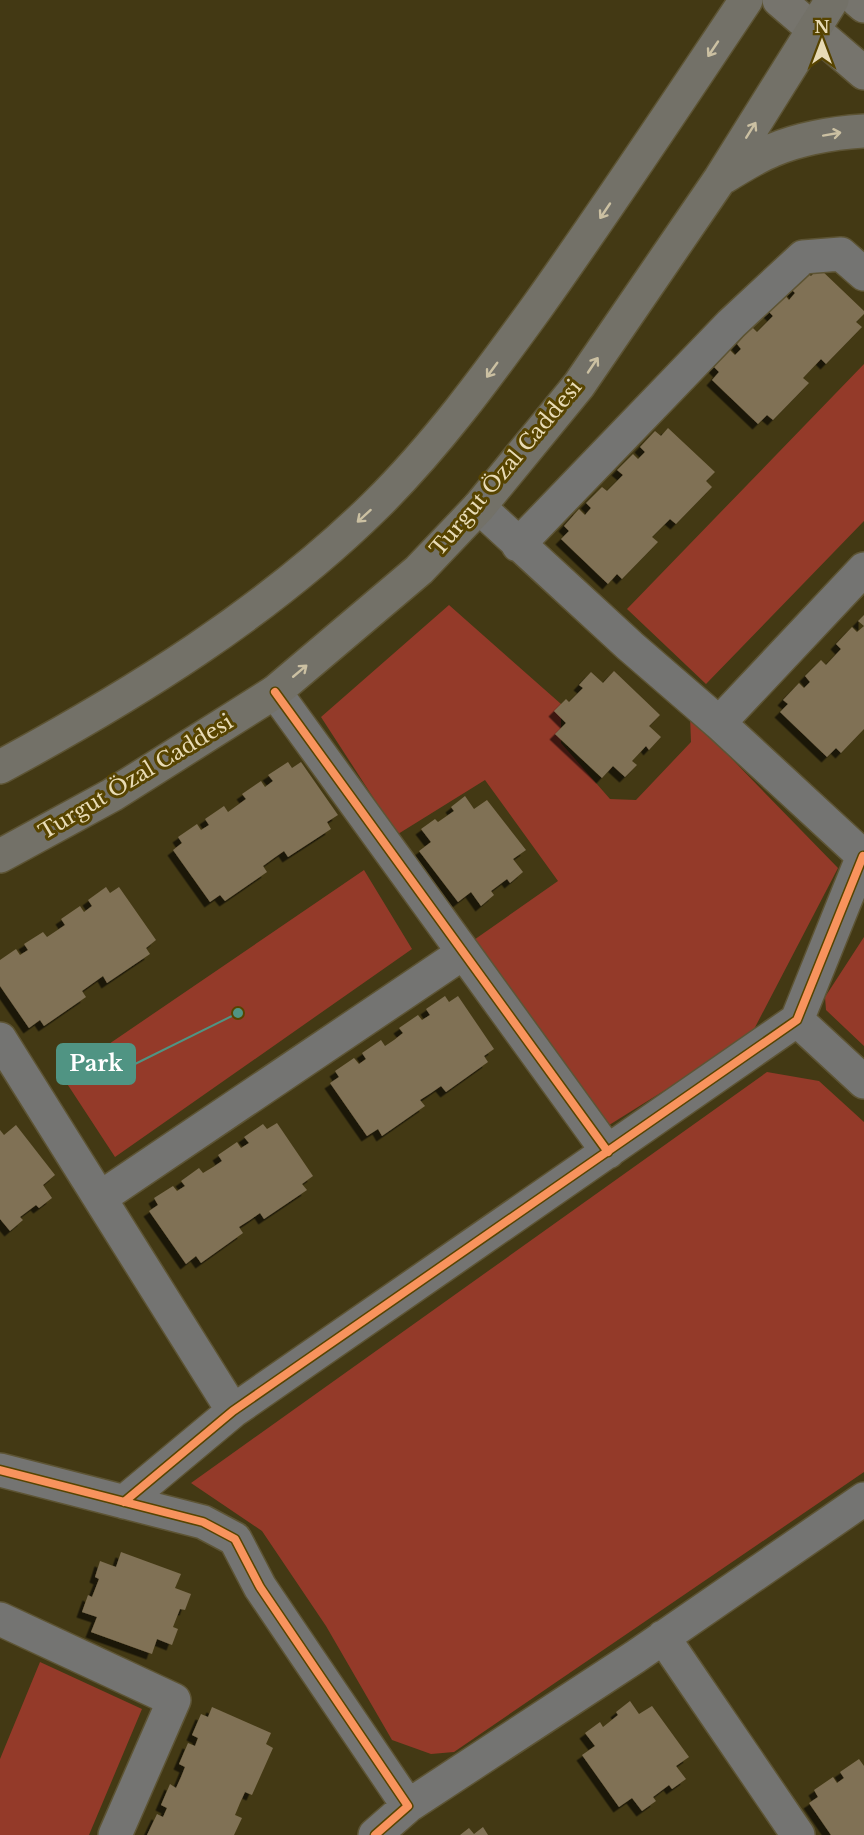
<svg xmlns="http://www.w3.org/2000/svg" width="864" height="1835" font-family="'Libre Baskerville',serif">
  <defs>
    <filter id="shadow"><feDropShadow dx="-5.5" dy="5.5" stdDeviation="0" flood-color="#0009"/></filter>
  </defs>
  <rect width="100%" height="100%" fill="#433914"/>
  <path fill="#943a29" d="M864 364V521L706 684 627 609Z
    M449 605 561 704V743L610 799 636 800 691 742 690 716 838 868 750 1037 606 1127 471 942 558 881 485 780 390 839 380 808 321 717Z
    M364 870 412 949 115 1157 62 1076Z
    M864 937V1046L826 1010 825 997Z
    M767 1072 819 1081 864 1122V1472L454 1752 431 1754 392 1740 326 1626 262 1531 191 1483Z
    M40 1662 142 1709 89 1835H0V1759Z"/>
  <path fill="#807154" filter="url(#shadow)" d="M819 268 864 311V314L856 322 862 327 826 364 821 359 803 378 809 383 773 420 767 415 758 424 712 380 719 372 714 367 730 350 735 355 741 349 737 344 752 327 757 332 773 316 768 311 784 294 789 300 795 293 790 288 806 272 811 276Z
    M668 428 715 472 706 481 712 487 676 524 670 519 652 537 658 542 622 579 617 574 608 584 561 539 569 531 564 526 579 509 585 515 591 508 586 503 602 487 607 491 623 475 617 470 633 454 638 459 645 452 640 447 655 431 661 436Z
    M864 615V729L841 753 836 748 827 757 780 712 788 704 783 700 799 683 804 688 810 682 805 676 821 660 826 665 841 649 836 644 852 627 857 632 864 626 858 621Z
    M614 671 660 715 649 726 661 737 649 750 646 746 632 761 637 765 625 777 613 766 602 778 555 734 566 723 554 711 566 699 569 702 583 688 579 685 591 672 603 683Z
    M288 762 292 768 301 762 338 815 327 822 331 829 288 857 284 851 274 858 263 866 267 872 225 901 220 895 210 902 173 850 182 843 178 837 197 824 201 830 209 825 205 819 224 806 228 812 246 799 242 794 261 781 265 787 273 781 268 775Z
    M465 796 474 809 487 800 526 850 513 859 523 872 510 883 507 879 491 891 494 895 481 906 471 892 458 902 419 851 431 842 421 829 435 819 438 822 454 811 451 807Z
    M106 887 110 893 119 887 156 940 146 948 150 954 107 983 103 976 82 991 86 997 44 1026 40 1020 29 1028 0 986V960L16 949 20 955 28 950 24 944 43 932 47 937 65 925 61 919 80 906 84 912 92 906 88 900Z
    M445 996 449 1002 458 996 494 1049 484 1056 488 1062 446 1092 441 1086 431 1093 420 1100 425 1106 382 1136 378 1129 367 1136 330 1083 339 1077 335 1071 354 1058 359 1064 366 1059 362 1053 381 1040 385 1046 394 1040 403 1033 399 1028 418 1015 422 1020 430 1015 426 1009Z
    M277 1123 313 1176 302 1184 307 1190 264 1219 260 1213 250 1220 239 1227 243 1233 201 1263 196 1256 186 1264 149 1211 158 1205 154 1198 173 1186 177 1191 185 1186 181 1181 199 1168 203 1173 213 1167 222 1161 218 1155 237 1142 241 1148 249 1143 244 1137 263 1124 267 1129Z
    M16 1125 55 1175 43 1185 52 1198 39 1208 36 1205 20 1217 23 1220 10 1231 0 1219V1130L4 1135Z
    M121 1552 181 1574 175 1588 191 1594 185 1610 180 1609 173 1627 178 1629 172 1645 157 1639 152 1654 91 1632 97 1617 82 1612 88 1595 92 1597 99 1579 95 1577 100 1561 116 1567Z
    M630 1701 639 1714 652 1706 689 1757 676 1766 686 1779 672 1789 669 1785 653 1797 656 1801 642 1811 632 1798 619 1807 582 1755 595 1746 585 1733 600 1722 603 1727 618 1715 616 1712Z
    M212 1707 271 1733 266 1744 273 1748 252 1795 245 1792 240 1803 235 1815 242 1818 234 1835H147L157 1814 163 1817 167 1808 161 1805 170 1784 176 1788 181 1777 185 1767 179 1764 188 1743 195 1746 198 1738 192 1735 201 1714 208 1717Z
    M859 1759 864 1766V1835H831L809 1803 818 1797 814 1790 833 1777 837 1783 844 1778 840 1772Z
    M483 1827 488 1835H460L469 1828 474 1834Z"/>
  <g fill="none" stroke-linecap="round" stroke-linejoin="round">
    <defs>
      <path id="street" d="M479 507 630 646 719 723
        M518 545 731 324 803 257 841 254 864 274
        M864 569 719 723 864 857
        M275 692 608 1152
        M797 1020 864 1082
        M0 1039 233 1411
        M100 1198 463 953
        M0 1470 203 1522 235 1539 260 1587 408 1806 375 1835
        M124 1502 233 1411 797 1020 863 856
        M0 1619 174 1700 115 1835
        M663 1637 798 1835
        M408 1806 635 1657 864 1499"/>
      <path id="secondary" d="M779 0 864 73
        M857 0 864 6"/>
      <path id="primary" d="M724 177C740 167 756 157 773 150 802 138 833 133 864 131
        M0 767C133 695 266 613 375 506 436 446 487 376 537 307 609 206 677 103 746 0
        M0 856 112 795 275 692 419 570 479 507 579 385 720 179 832 0"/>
    </defs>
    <use href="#street" stroke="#5d5434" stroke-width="36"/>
    <use href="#secondary" stroke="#5d5434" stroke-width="36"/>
    <use href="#primary" stroke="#5d5434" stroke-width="36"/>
    <use href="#street" stroke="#747472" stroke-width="33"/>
    <use href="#secondary" stroke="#76746d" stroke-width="33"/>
    <use href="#primary" stroke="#737168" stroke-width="33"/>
    <defs>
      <path id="cycleway" d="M275 692 608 1152
        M0 1470 203 1522 235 1539 260 1587 408 1806 375 1835
        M124 1502 233 1411 797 1020 863 856"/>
    </defs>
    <use href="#cycleway" stroke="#574400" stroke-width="11"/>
    <use href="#cycleway" stroke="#f8935d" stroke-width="8"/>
  </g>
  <defs><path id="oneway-shaft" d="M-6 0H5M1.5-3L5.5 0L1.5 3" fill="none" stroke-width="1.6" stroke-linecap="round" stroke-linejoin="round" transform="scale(1.5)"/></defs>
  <g stroke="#cbc0a2">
    <use href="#oneway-shaft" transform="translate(713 49) rotate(124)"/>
    <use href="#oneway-shaft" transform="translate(751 130) rotate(-58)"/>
    <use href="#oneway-shaft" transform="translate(832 134) rotate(-10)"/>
    <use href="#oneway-shaft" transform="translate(605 211) rotate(124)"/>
    <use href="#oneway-shaft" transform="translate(593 365) rotate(-56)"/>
    <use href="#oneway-shaft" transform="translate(492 370) rotate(126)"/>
    <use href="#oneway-shaft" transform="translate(364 516) rotate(138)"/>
    <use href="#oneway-shaft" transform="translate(300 671) rotate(-40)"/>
  </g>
  <g text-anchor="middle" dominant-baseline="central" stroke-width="6" stroke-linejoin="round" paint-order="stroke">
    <g font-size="21" fill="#e8dbb5" stroke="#574400">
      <text transform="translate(506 468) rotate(-50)">Turgut Özal Caddesi</text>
      <text transform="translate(136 777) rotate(-31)">Turgut Özal Caddesi</text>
    </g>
  </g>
  <path fill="none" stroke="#509483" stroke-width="2" d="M238 1013L135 1064"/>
  <circle fill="#509483" stroke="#574400" stroke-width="2" cx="238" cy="1013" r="6"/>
  <rect fill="#509483" stroke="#509483" stroke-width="2" x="57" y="1044" width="78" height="40" rx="6"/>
  <g font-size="22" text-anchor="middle" font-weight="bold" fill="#fff">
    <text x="96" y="1071">Park</text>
  </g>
  <g transform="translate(822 42)" stroke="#574400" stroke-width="4.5" paint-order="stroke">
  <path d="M0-4.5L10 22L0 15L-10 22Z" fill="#e8dbb5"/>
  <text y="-9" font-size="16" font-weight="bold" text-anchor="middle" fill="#e8dbb5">N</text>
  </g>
</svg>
